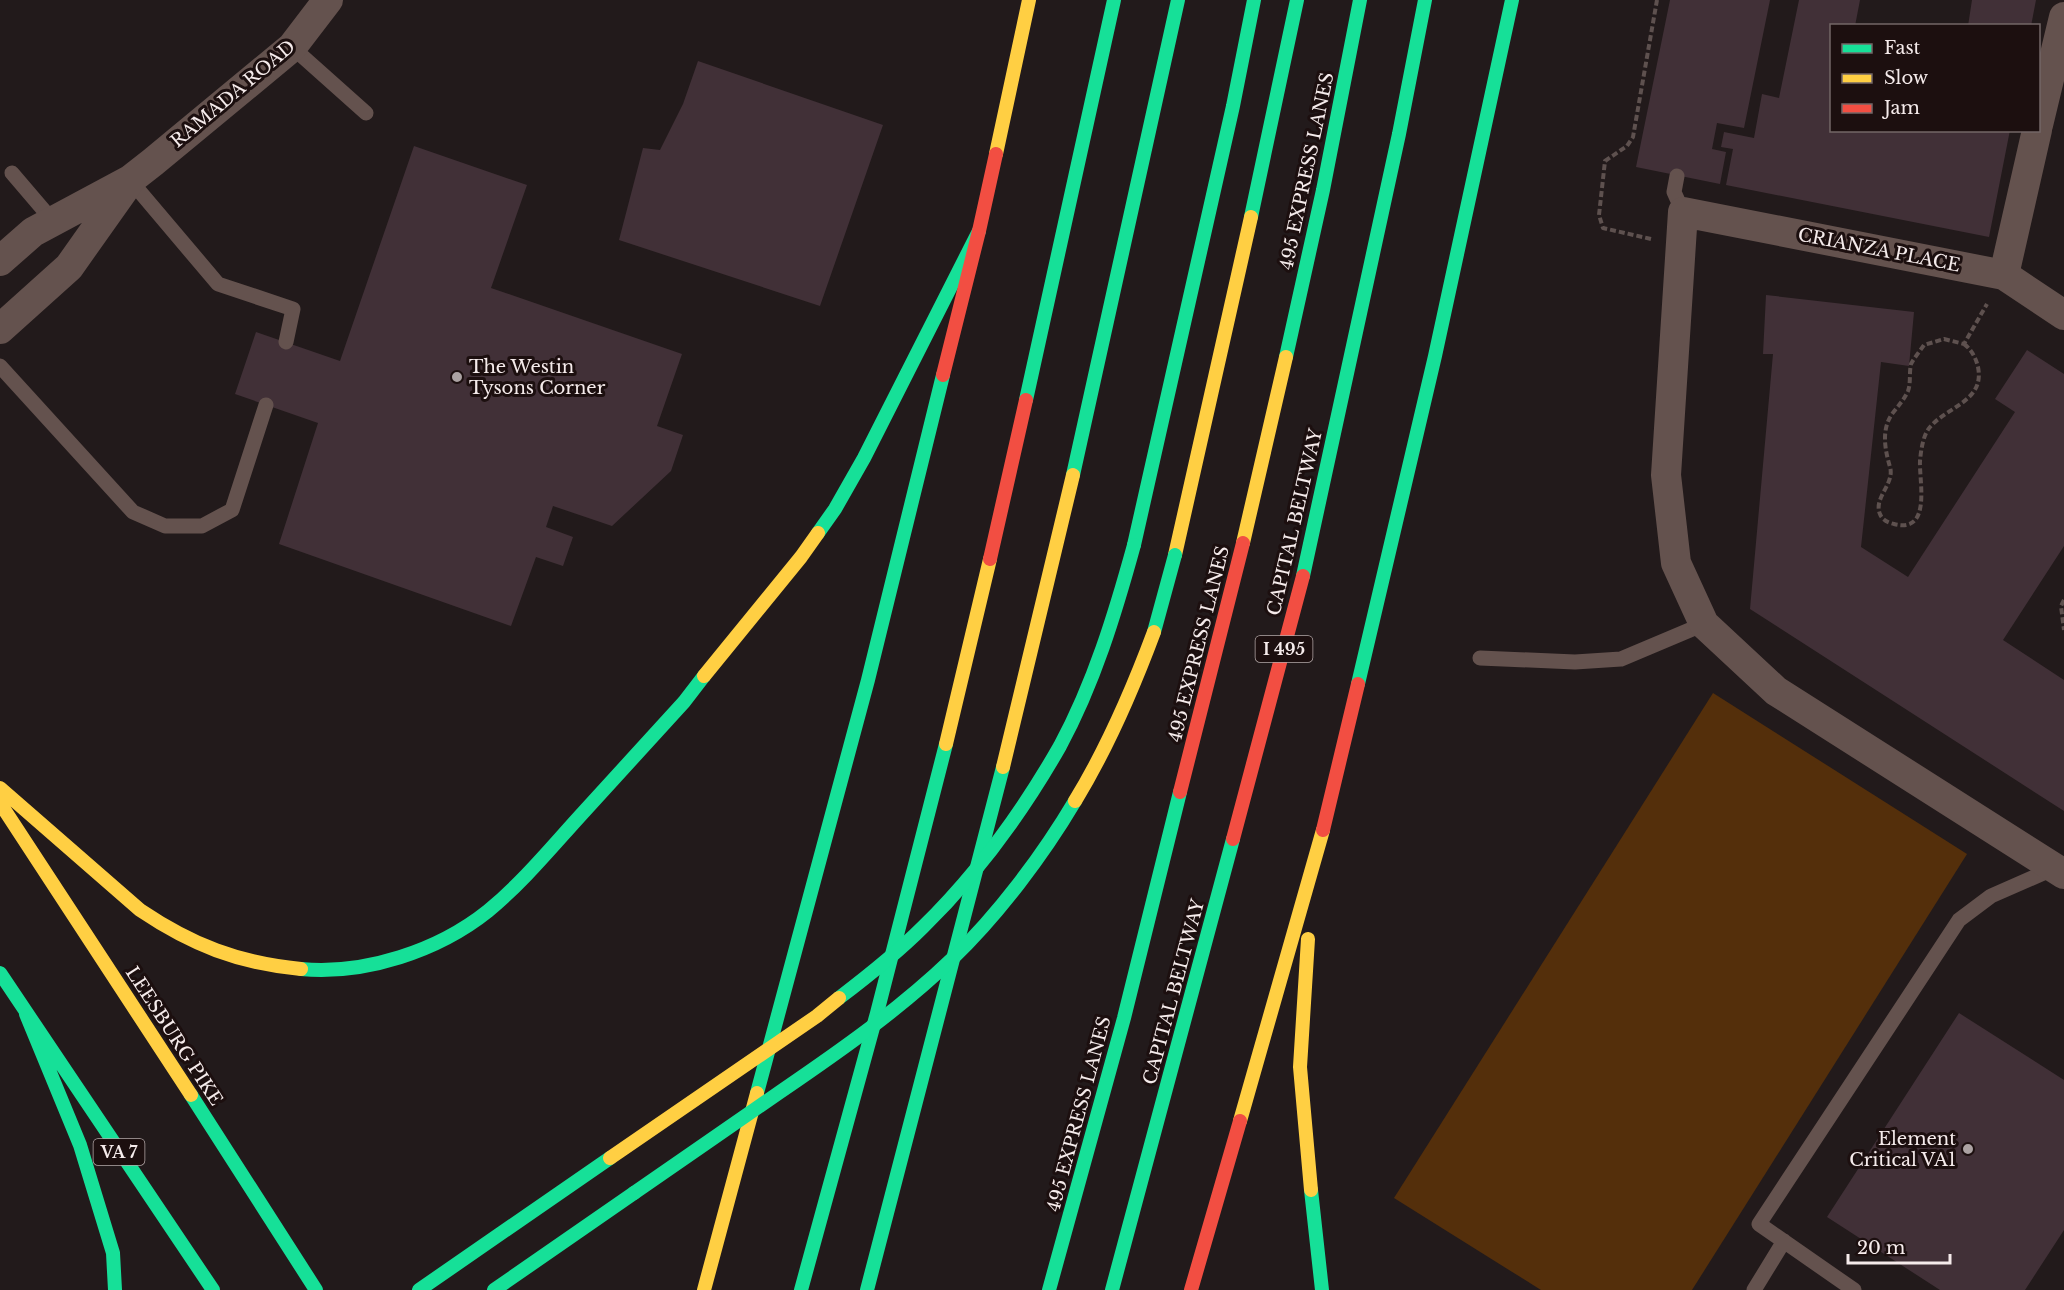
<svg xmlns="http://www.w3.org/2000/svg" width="2064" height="1290" font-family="'Libre Baskerville',serif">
  <rect width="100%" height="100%" fill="#221a1b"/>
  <path fill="#542f0b" d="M1713 693 1967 854 1692 1290H1541L1394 1198Z"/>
  <path fill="#413037" d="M1670 0H1770L1744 128 1717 123 1712 149 1726 152 1720 184 1636 167Z
    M1799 0H1860L1855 26H1832V130H2010L1989 237 1726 185 1733 149 1721 147 1724 132 1754 138 1762 94 1779 98Z
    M1972 0H2036L2031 26H1968Z
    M698 61 883 125 820 306 619 240 643 148 660 150 683 104Z
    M414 146 527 185 491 288 682 354 657 426 683 435 671 471 612 526 553 506 546 527 573 537 563 566 536 557 511 626 279 544 318 423 235 394 256 332 340 361Z
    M1766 295 1914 312 1909 366 1881 362 1861 547 1908 577 2015 412 1995 399 2027 350 2064 374V546L2003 640 2064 680V811L1750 609 1773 354H1763Z
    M1959 1013 2064 1080V1230L2025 1290H1940L1827 1217Z"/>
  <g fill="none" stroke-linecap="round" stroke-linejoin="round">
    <path stroke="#5e514f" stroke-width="4" stroke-dasharray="6 3" stroke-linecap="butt" d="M1651 239 1603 228 1599 215 1605 161 1627 146 1633 137 1657 0
      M1964 344C1971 349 1976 358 1978 367 1985 401 1948 406 1930 427 1923 435 1921 450 1920 461 1919 481 1932 534 1894 524 1889 523 1882 520 1880 514 1873 498 1895 484 1890 467 1885 450 1881 430 1892 414 1898 406 1904 400 1908 391 1911 383 1909 373 1911 364 1914 358 1920 351 1924 345L1944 339 1964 344 1987 304
      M2064 600 2061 606 2064 630"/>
    <path stroke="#64524e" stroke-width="15" d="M292 47 366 113
      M12 173 53 221
      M1677 176 1674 192 1683 212
      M130 180 218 284 293 309 286 342
      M0 366 133 512 165 526H202L232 510 266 405
      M1480 658 1575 662 1621 659 1704 624
      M1754 1290 1784 1241
      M1854 1290 1759 1224 1959 920 1991 896 2055 868"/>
    <path stroke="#64524e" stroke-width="30" d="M2038 125 2064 17
      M0 261 33 232 130 180 153 162 292 47 328 0
      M2004 275 2037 130
      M2064 315 2004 275 1683 212 1666 475 1676 563 1704 624 1776 691 2064 874
      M0 329 69 267 127 185"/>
    <path stroke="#16e098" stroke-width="14" d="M1251 217 1297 0
      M1286 357 1323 190 1360 0
      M1026 400 1114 0
      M1073 475 1178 0
      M818 533 835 509 864 458 979 231
      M1134 545 1233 106 1254 0
      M1303 576 1399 134 1425 0
      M1358 684 1435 356 1512 0
      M301 969C365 975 438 951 488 911 522 883 550 849 580 816 615 778 649 740 684 702L704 676
      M0 973 213 1290
      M26 1014 80 1145 113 1253 115 1290
      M757 1093 868 680 943 375
      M191 1095 316 1290
      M1311 1190 1322 1290
      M419 1290 610 1158
      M494 1290 634 1193
      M801 1290 877 1013 946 744
      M867 1290 1003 767
      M1049 1290 1124 1018 1180 792
      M1112 1290 1233 839"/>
    <path stroke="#ffcf43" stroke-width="14" d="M996 154 1029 0
      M1243 543 1286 357
      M1175 555 1251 217
      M704 676 801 557 818 533
      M946 744 990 559
      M1003 767 1073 475
      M0 788 140 910C192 945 238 963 301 969
      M0 803 191 1095
      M1308 939 1300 1067 1311 1190
      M1240 1121 1323 830
      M704 1290 757 1093"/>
    <path stroke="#f24e42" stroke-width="14" d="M943 375 979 231 996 154
      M990 559 1026 400
      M1180 792 1243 543
      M1323 830 1358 684
      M1233 839 1303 576
      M1191 1290 1240 1121"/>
    <path stroke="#16e098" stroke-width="14" d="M1154 632 1175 555
      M839 998C868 976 897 953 923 927 976 875 1023 811 1060 746 1094 683 1115 614 1134 545
      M634 1193C683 1159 731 1126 780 1092 840 1051 900 1009 952 959 998 915 1043 855 1075 801"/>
    <path stroke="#ffcf43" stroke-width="14" d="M1075 801C1108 747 1132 691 1154 632
      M610 1158 817 1016 839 998"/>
  </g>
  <g fill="#aba2a2" stroke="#1c0f0f" stroke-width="2">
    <circle cx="457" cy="377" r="6"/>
    <circle cx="1968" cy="1149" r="6"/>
  </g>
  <g text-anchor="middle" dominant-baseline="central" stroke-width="6" stroke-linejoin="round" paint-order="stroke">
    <g fill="#1c0f0f" stroke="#b4a9a9" stroke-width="1.5">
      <rect x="1255.5" y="636" width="57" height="26" rx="4.5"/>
      <rect x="93.5" y="1139" width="51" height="26" rx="4.5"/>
    </g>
    <g font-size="16" font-weight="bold" fill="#f5ebeb">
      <text x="1284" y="649">I 495</text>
      <text x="119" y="1152">VA 7</text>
    </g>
    <g font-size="18" fill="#f5ebeb" stroke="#1c0f0f">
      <text transform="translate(233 94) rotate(-40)">RAMADA ROAD</text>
      <text transform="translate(1307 171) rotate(-78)">495 EXPRESS LANES</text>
      <text transform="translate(1879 250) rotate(11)">CRIANZA PLACE</text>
      <text transform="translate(1295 522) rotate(-77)">CAPITAL BELTWAY</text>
      <text transform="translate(1199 644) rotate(-76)">495 EXPRESS LANES</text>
      <text transform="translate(1174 992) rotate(-75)">CAPITAL BELTWAY</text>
      <text transform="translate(174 1036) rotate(57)">LEESBURG PIKE</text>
      <text transform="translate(1079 1114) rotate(-75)">495 EXPRESS LANES</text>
    </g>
    <g font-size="18" fill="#f5ebeb" stroke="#1c0f0f" text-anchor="start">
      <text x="469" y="367">The Westin<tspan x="469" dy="21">Tysons Corner</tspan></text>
      <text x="1956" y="1139" text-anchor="end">Element<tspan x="1956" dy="21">Critical VA1</tspan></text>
    </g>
  </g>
  <rect x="1830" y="24" width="210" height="108" fill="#1c0f0f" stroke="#736767" stroke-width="1.5"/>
  <rect x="1842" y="44" width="30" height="9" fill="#16e098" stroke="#736767" stroke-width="1.5"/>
  <text x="1884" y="54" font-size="18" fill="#f5ebeb">Fast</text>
  <rect x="1842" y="74" width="30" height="9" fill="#ffcf43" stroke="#736767" stroke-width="1.5"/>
  <text x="1884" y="84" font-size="18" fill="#f5ebeb">Slow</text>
  <rect x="1842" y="104" width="30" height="9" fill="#f24e42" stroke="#736767" stroke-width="1.5"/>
  <text x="1884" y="114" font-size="18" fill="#f5ebeb">Jam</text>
  <path d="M1848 1254v9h102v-9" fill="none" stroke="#f5ebeb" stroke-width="3"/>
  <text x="1857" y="1254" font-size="18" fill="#f5ebeb" stroke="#1c0f0f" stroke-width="4.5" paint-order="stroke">20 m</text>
</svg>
